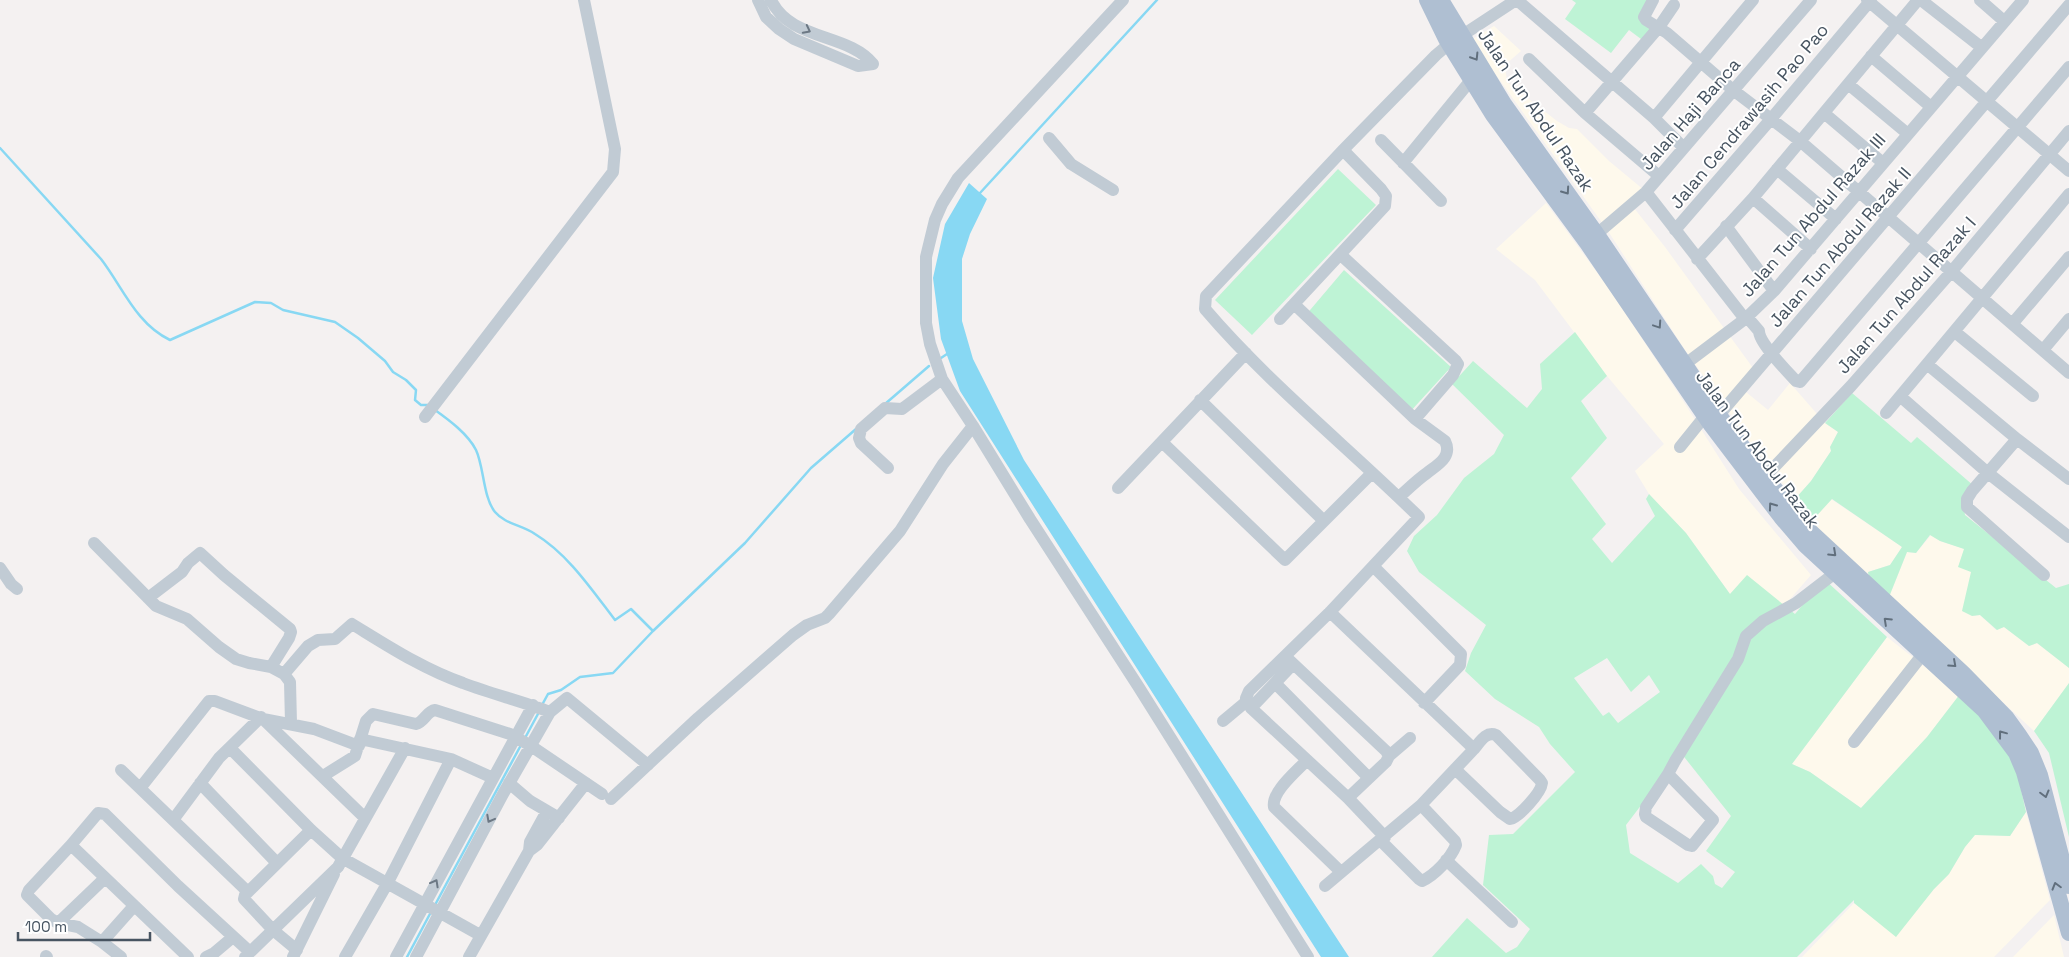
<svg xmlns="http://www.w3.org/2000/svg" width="2069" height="957" font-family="'Space Grotesk',sans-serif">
  <rect width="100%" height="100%" fill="#f4f1f1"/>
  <path fill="#fef9ec" d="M1494 26 1521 51 1505 65 1507 82 1557 121 1569 128 1577 129 1609 161 1644 190 1630 203 1665 247 1753 368 1746 392 1768 410 1790 383 1825 423 1838 432 1830 447 1831 451 1811 481 1795 499 1750 442 1685 350 1608 231 1471 40Z
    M1546 203 1607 286 1680 396 1739 489 1811 575 1784 606 1734 590 1730 594 1686 533 1649 494 1635 471 1664 444 1607 376 1535 280 1496 249Z
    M1831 499 1902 547 1890 565 1868 572 1869 577 1811 522Z
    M1931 535 1940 541 1965 549 1971 571 1972 616 1980 615 1996 630 2004 627 2029 646 2037 643 2069 668V683L2034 731 1889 597 1907 552 1916 553Z
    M1887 637 1960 694 1927 737 1861 808 1810 772 1792 764Z
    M2026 812 2050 900 1994 957H1802L1854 903 1896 936 1934 889 1949 874 1965 847 1975 834 2010 836Z
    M2054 915 2064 957H2013Z"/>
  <path fill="#bef3d5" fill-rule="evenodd" d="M1572 0H1650L1638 17 1654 29 1645 42 1629 30 1611 53 1565 19 1576 3Z
    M1338 169 1376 205 1252 335 1215 300Z
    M1344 270 1451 367 1409 413 1305 316Z
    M1575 332 1607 376 1581 401 1607 438 1571 478 1606 524 1592 539 1612 563 1655 516 1646 499 1649 494 1686 533 1730 594 1747 575 1795 614 1824 579 1887 637 1792 764 1810 772 1861 808 1927 737 1960 694 1997 731 2016 767 2026 812 2010 836 1975 835 1965 847 1949 874 1934 889 1896 937 1854 903V900L1797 957H1432L1467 918 1506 953 1517 947 1530 929 1483 885 1489 835 1513 834 1575 772 1550 744 1539 727 1495 699 1465 671 1471 653 1486 625 1419 572 1407 551 1414 536 1437 515 1464 478 1494 454 1504 435 1452 384 1473 361 1527 408 1542 389 1540 364ZM1607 658 1631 692 1649 675 1660 692 1618 723 1609 712 1603 716 1574 678ZM1681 753 1731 816 1706 851 1735 872 1722 888 1715 884 1713 876 1701 864 1678 883 1630 853 1626 825Z
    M1852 393 1911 443 1917 437 1974 486 1963 501 1965 515 2056 588 2069 584V668L2037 643 2029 646 2004 627 1997 630 1980 615 1972 616 1962 611 1971 572 1958 567 1964 549 1940 541 1930 535 1916 553 1907 552 1889 597 1869 577 1868 572 1890 565 1902 547 1832 499 1811 522 1795 499 1811 481 1831 451 1830 447 1838 432 1825 423Z
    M2069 683V837L2049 753 2034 731Z"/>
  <path fill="#88d8f3" d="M969 183 987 199 970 234 962 259V321L973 359 1024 460 1349 957H1321L960 391 941 339 933 278 945 224Z"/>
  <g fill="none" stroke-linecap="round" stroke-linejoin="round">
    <path stroke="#88d8f3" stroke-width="2.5" d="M0 148 101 259C122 286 136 324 170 340L255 302 271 303 283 310 335 322 358 338 385 361 393 372 406 380 416 390 415 400 421 405H428
      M980 193 1157 0
      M941 358 947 354
      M885 404 929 366
      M435 410C449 420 468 434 476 450 484 467 483 497 495 512 505 524 522 525 535 534 568 554 592 590 615 620L631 609 653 631
      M542 705 548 694 561 690 580 677 613 673 653 631 745 543 811 468 856 429
      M525 738 539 712
      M435 905 521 745
      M407 957 431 912"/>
    <path stroke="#c1cbd4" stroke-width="12" d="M758 0 766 17 779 29 794 39 858 66 873 64C849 33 790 41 771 0
      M1123 0 958 178 942 204 935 220 926 257V323L930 344 942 379 973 426 1030 519 1138 686 1308 957
      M1517 0 1654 118 1683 147
      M1653 0 1644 17 1646 20 1667 33 1733 90 1800 141 2069 373
      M1867 0 2069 171
      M1921 0 1981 47
      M1980 0 2004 21
      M1871 56 1931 107
      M1529 59 1585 113 1659 176
      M1848 84 1908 134
      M1585 113 1659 27 1674 5
      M1824 113 1883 163
      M1654 118 1753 0
      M1049 138 1071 164 1113 190
      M1381 140 1441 201
      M1403 163 1471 80
      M1777 169 1836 219
      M1646 192 1745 319
      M1753 198 1811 249
      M1726 226 1774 291
      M1675 230 1771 119 1871 0
      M1591 239 1646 192 1811 0
      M1341 255 1456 361 1458 364 1453 375 1415 419
      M1697 259 1753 198 1918 0
      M1294 304 1415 419 1445 441C1453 457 1437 465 1427 473 1417 480 1408 489 1399 497
      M1747 317 1759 331C1759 343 1787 371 1796 381L1800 382 2069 67
      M1280 319 1385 206 1386 196 1381 189 1343 150
      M2013 323 2069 257
      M1955 332 2033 396
      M2043 350 2069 319
      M1684 365 1745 319 1774 291 2023 0
      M1928 365 2017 439 1972 491 1967 499V507L2044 575
      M1901 397 1988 473 2069 537
      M1200 400 1324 521
      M1886 413 2069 194
      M1719 415 2069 5
      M425 417 613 172 615 149 584 0
      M2017 439 2069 479
      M1162 442 1285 560 1372 473
      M1680 447 1705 416
      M888 468 861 443 859 438 861 429 885 408 902 409 942 379
      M1760 482 1851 386 1952 271 2069 131
      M1118 488 1246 353
      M94 543 156 606 187 619 219 647 236 659 249 663 271 667 284 674 290 682 291 723
      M1374 567 1461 654 1460 665 1424 703
      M0 568 11 584 17 589
      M148 598 182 572 188 563 200 553 224 575 290 629 291 632 289 638 271 667
      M1285 656 1386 751 1389 756
      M284 674 308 646 318 640 335 639 352 624C388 646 423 669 463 683 492 694 521 701 550 712L567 698 648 765
      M1275 683 1293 664
      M1251 708 1275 683 1369 778
      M263 719 314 729 359 746
      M1223 721 1247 701
      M360 739 451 759 493 778
      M1854 742 1923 654
      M230 748 311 830 342 858 480 935
      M1306 761C1297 771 1271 792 1274 807L1341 872
      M1455 769 1500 812 1510 819C1519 817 1541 793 1542 783L1540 780 1496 735C1486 731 1480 742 1474 749
      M121 770 248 892
      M1668 774 1646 807 1645 814 1646 817 1688 845 1692 846 1713 820 1668 774 1675 761 1738 659 1746 636 1763 621 1796 603 1835 573
      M323 776 355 756 366 721 373 714 416 724C424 722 427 711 435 710L510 734 531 746 602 794
      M200 783 277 863
      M509 783 530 801 559 818
      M141 787 209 701H215L263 719 365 818
      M1348 798 1386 762 1389 756 1410 738
      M611 799 698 718 793 635 807 625 825 618 829 614 900 531 943 464 973 426
      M173 820 219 758 261 717
      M1385 837 1348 798 1251 708 1246 698 1249 691 1330 612 1419 517C1349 448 1269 384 1205 309L1206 296 1343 150 1436 55 1449 44 1516 0
      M1381 841 1419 879 1422 881C1435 875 1451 858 1456 845L1455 841 1421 805
      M71 845 29 890 27 895 51 919 58 923 78 927 102 942 121 957
      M529 851 530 842 547 811
      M1446 860 1512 922
      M1325 886 1421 805 1474 749 1330 612
      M58 923 105 878
      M102 942 134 906
      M297 950 273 930 244 899 245 895 311 830
      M46 956 47 957
      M188 957 71 845 98 813 105 814 178 886 250 952
      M206 957 214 953 233 937
      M245 957 338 867 405 748
      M293 957 334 874
      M345 957 387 884 451 759
      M396 957 533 705
      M416 957 503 794 550 712
      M469 957 529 851 537 845 586 783"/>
    <path stroke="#afbfd2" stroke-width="16" d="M1427 0 1446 39 1493 115 1587 243 1711 425 1781 517 1805 545 1984 710 2016 753 2024 772 2069 933
      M1441 0 1504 104 1598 236 1719 415 1765 477 1810 531 1963 673 2006 717 2019 735 2031 753 2040 775 2069 886"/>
  </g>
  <defs><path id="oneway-chevron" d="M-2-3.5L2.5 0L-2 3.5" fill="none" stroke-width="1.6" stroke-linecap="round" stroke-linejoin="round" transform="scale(1.25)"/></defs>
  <g stroke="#6c7884">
    <use href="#oneway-chevron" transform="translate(807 30) rotate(27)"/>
    <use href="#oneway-chevron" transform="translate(490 819) rotate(118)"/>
    <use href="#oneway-chevron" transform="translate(435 883) rotate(-61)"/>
  </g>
  <g stroke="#616f7d">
    <use href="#oneway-chevron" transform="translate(1475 57) rotate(58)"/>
    <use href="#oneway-chevron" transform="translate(1566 191) rotate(55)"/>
    <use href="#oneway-chevron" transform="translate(1658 325) rotate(56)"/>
    <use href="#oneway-chevron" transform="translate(1772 506) rotate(-126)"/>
    <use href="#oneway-chevron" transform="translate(1833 553) rotate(43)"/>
    <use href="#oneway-chevron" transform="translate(1887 621) rotate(-137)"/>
    <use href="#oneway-chevron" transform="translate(1953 664) rotate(42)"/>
    <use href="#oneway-chevron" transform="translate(2002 734) rotate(-127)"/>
    <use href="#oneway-chevron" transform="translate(2045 794) rotate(75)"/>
    <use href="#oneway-chevron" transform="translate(2056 886) rotate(-106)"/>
  </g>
  <g text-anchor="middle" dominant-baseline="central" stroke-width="4" stroke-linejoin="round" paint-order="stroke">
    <g font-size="18" fill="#475461" stroke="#fff">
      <text transform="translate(1536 110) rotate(56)">Jalan Tun Abdul Razak</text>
      <text transform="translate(1690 114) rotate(-49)">Jalan Haji Banca</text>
      <text transform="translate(1749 116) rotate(-50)">Jalan Cendrawasih Pao Pao</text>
      <text transform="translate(1813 215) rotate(-49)">Jalan Tun Abdul Razak III</text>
      <text transform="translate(1840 247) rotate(-49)">Jalan Tun Abdul Razak II</text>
      <text transform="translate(1906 295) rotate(-49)">Jalan Tun Abdul Razak I</text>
      <text transform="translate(1758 449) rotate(53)">Jalan Tun Abdul Razak</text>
    </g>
  </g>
  <path d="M18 932v8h132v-8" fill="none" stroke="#475461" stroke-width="2.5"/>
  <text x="25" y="932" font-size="15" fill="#475461" stroke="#ffffff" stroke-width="4" paint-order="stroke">100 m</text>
</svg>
